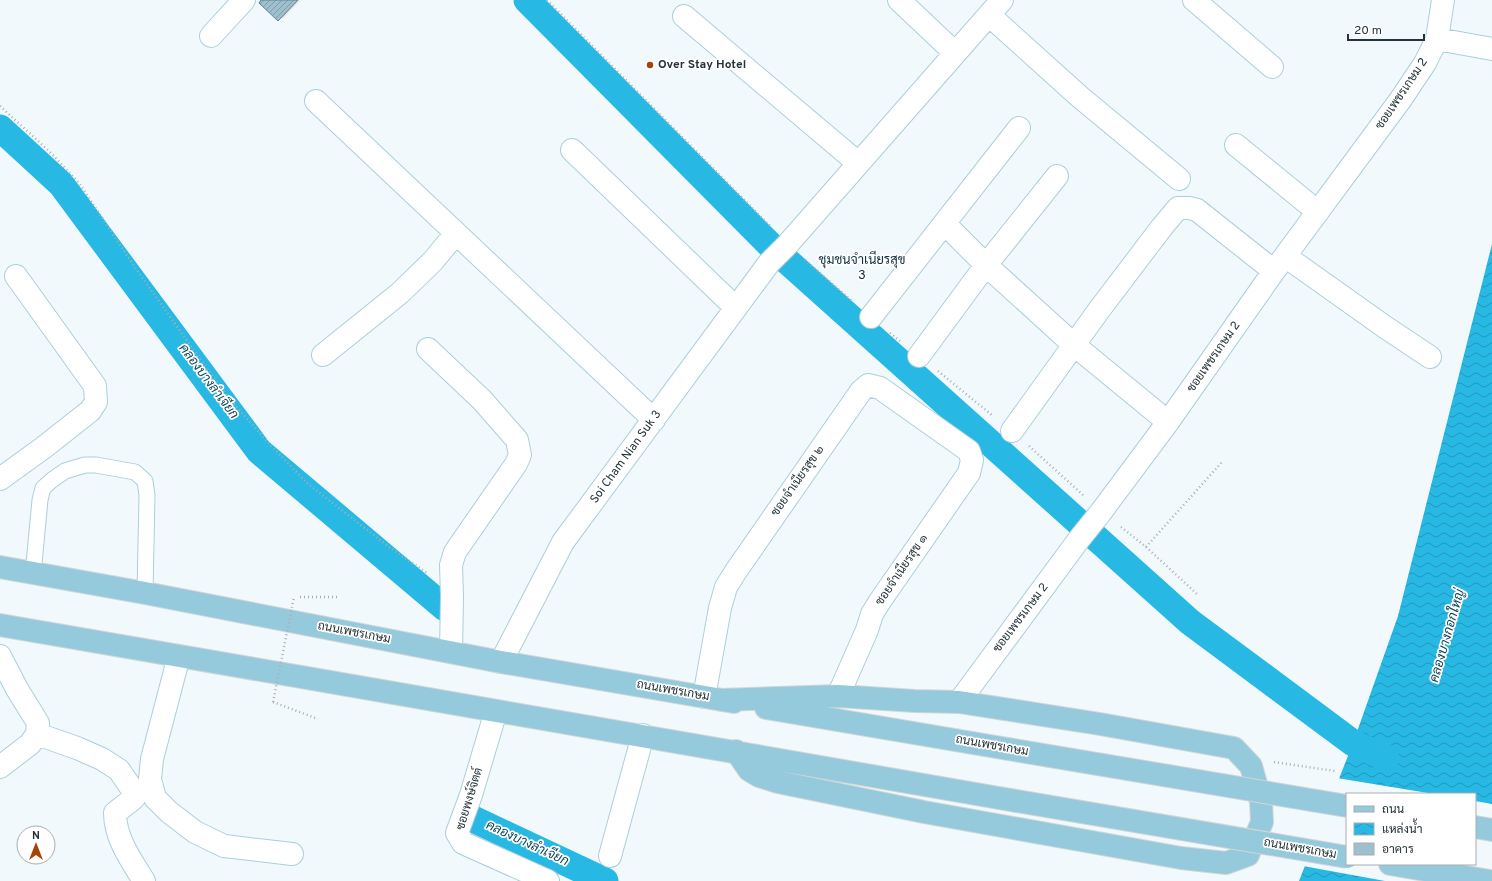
<svg xmlns="http://www.w3.org/2000/svg" width="1492" height="881" font-family="Overpass,Sarabun,sans-serif">
  <defs>
    <pattern id="water-waves" width="16" height="10" patternUnits="userSpaceOnUse"><rect width="16" height="10" fill="#28b8e4"/><path d="M0 5q4-4 8 0t8 0" fill="none" stroke="#2296ba"/></pattern>
    <pattern id="building-hatch" width="6" height="6" patternUnits="userSpaceOnUse"><rect width="6" height="6" fill="#9ec0ce"/><path d="M-1 1l2-2M0 6l6-6M5 7l2-2" fill="none" stroke="#819da8"/></pattern>
    <filter id="shadow"><feDropShadow dx="3.5" dy="-3.5" stdDeviation="1" flood-color="#0004"/></filter>
  </defs>
  <rect width="100%" height="100%" fill="#f2f9fc"/>
  <path fill="url(#water-waves)" fill-rule="evenodd" d="M1492 244V812L1472 881H1299L1353 743 1398 616ZM1347 794H1475V864H1347Z"/>
  <path fill="#f2f9fc" d="M1337 778 1434 794H1347V864H1475V801L1492 804V819L1474 881H1385L1303 866Z"/>
  <g fill="none" stroke-linecap="round" stroke-linejoin="round">
    <path stroke="#28b8e4" stroke-width="27" d="M527 0 777 252 1190 622 1353 743 1386 758
      M0 128 61 184 259 451 445 608
      M471 818 605 881"/>
  </g>
  <path fill="url(#building-hatch)" stroke="#61818e" filter="url(#shadow)" d="M261 0H298L278 21 259 3Z"/>
  <g fill="none" stroke-linecap="round" stroke-linejoin="round">
    <defs>
      <path id="service" d="M33 574 40 500 43 488 52 480 65 471 85 465H96L135 472 145 481 147 495 145 593"/>
      <path id="minor" d="M899 0 955 53
        M1194 0 1272 67
        M989 15 1080 97 1179 179
        M684 16 858 163
        M211 36 244 0
        M1437 39 1492 49
        M316 101 654 420
        M1236 145 1318 212
        M572 150 736 308
        M945 224 986 265 1073 344 1168 422
        M1285 256 1385 327 1430 357
        M871 317 1019 128
        M428 349 482 400 517 440 520 455 516 464 455 552 451 565 452 596 451 652
        M323 355 400 293 433 261 456 233
        M919 356 986 265 1057 176
        M1012 431 1099 310 1162 227 1178 208H1189L1197 210 1274 271
        M0 479 43 448 90 411 96 402 95 386 16 276
        M0 656 17 689 38 723 37 734 30 744 0 767
        M179 656 152 759 150 779 155 798 169 812 195 832 224 846 292 854
        M501 662 563 542 769 263 787 245 1002 0
        M704 697 720 608 726 587 736 571 861 391 868 385 880 388 969 451 972 460 969 473 880 601 872 614 867 630 838 696
        M959 702 1080 538 1101 512 1168 422 1274 271 1401 99 1425 63 1437 39 1443 0
        M496 711 471 795 457 833 463 843 548 881
        M37 734 77 748 102 759 119 770 134 792V798L115 813C115 838 131 860 144 881
        M610 856 643 735"/>
      <path id="primary" d="M0 567 145 593 501 662 734 702
        M0 625C333 683 667 739 999 798
        M721 700 838 696 915 701 959 702 1100 724 1234 748 1251 766 1261 802 1262 822 1248 855 1226 863 1181 858 924 812 778 782 759 776 749 770 736 751
        M766 708 1008 749
        M1475 827 1492 830
        M1390 864 1490 881"/>
    </defs>
    <use href="#service" stroke="#abcedc" stroke-width="17"/>
    <use href="#minor" stroke="#abcedc" stroke-width="24"/>
    <use href="#primary" stroke="#d3d6d7" stroke-width="24"/>
    <path stroke="#a6b0b3" stroke-width="2.5" stroke-dasharray="1 3" stroke-linecap="butt" d="M547 0 771 227
      M0 106 50 152 79 183 136 269 208 370 229 398 265 439 307 483 389 547 427 573
      M805 260 852 301
      M890 333 900 341
      M938 371 993 416
      M1029 446 1083 495
      M1121 527 1146 547 1197 594
      M1146 547 1222 462
      M300 597H339
      M273 702 318 719
      M1274 762 1335 771"/>
    <use href="#service" stroke="#fff" stroke-width="15"/>
    <use href="#minor" stroke="#fff" stroke-width="22"/>
    <use href="#primary" stroke="#95c9dc" stroke-width="22"/>
    <defs>
      <path id="primary-bridge" d="M1008 749 1347 806
        M999 798 1347 857"/>
    </defs>
    <use href="#primary-bridge" stroke="#d3d6d7" stroke-width="24" stroke-linecap="butt"/>
    <path stroke="#a6b0b3" stroke-width="2.5" stroke-dasharray="1 3" stroke-linecap="butt" d="M273 702 294 597"/>
    <use href="#primary-bridge" stroke="#95c9dc" stroke-width="22"/>
  </g>
  <circle fill="#a74409" stroke="#fff" stroke-width="1.5" cx="650" cy="65" r="4"/>
  <g text-anchor="middle" dominant-baseline="central" stroke-width="3.5" stroke-linejoin="round" paint-order="stroke">
    <g font-size="12" font-weight="bold" fill="#253338" stroke="#fff" text-anchor="start">
      <text x="658" y="65">Over Stay Hotel</text>
    </g>
    <g font-size="12" fill="#253338" stroke="#fff">
      <text transform="translate(1402 94) rotate(-56)">ซอยเพชรเกษม 2</text>
      <text transform="translate(1214 357) rotate(-55)">ซอยเพชรเกษม 2</text>
      <text transform="translate(626 457) rotate(-54)">Soi Cham Nian Suk 3</text>
      <text transform="translate(798 481) rotate(-55)">ซอยจำเนียรสุข ๒</text>
      <text transform="translate(902 570) rotate(-56)">ซอยจำเนียรสุข ๑</text>
      <text transform="translate(1021 618) rotate(-53)">ซอยเพชรเกษม 2</text>
      <text transform="translate(354 633) rotate(11)">ถนนเพชรเกษม</text>
      <text transform="translate(673 691) rotate(10)">ถนนเพชรเกษม</text>
      <text transform="translate(992 746) rotate(10)">ถนนเพชรเกษม</text>
      <text transform="translate(470 799) rotate(-73)">ซอยพงษ์จิตต์</text>
      <text transform="translate(1300 849) rotate(10)">ถนนเพชรเกษม</text>
    </g>
    <g font-size="13" fill="#0f2f3a" stroke="#fff">
      <text x="862" y="261">ชุมชนจำเนียรสุข<tspan x="862" dy="15">3</tspan></text>
    </g>
    <g font-size="13" font-style="italic" fill="#0b4658" stroke="#fff">
      <text transform="translate(208 382) rotate(53)">คลองบางลำเจียก</text>
      <text transform="translate(1448 636) rotate(-74)">คลองบางกอกใหญ่</text>
      <text transform="translate(527 844) rotate(25)">คลองบางลำเจียก</text>
    </g>
  </g>
  <rect x="1346" y="793" width="130" height="72" fill="#ffffff" stroke="#a8adaf"/>
  <rect x="1354" y="806" width="20" height="6" fill="#95c9dc" stroke="#a8adaf"/>
  <text x="1382" y="813" font-size="12" fill="#253338">ถนน</text>
  <rect x="1354" y="823" width="20" height="12" fill="url(#water-waves)" stroke="#a8adaf"/>
  <text x="1382" y="833" font-size="12" fill="#253338">แหล่งน้ำ</text>
  <rect x="1354" y="843" width="20" height="12" fill="#9ec0ce" stroke="#a8adaf"/>
  <text x="1382" y="853" font-size="12" fill="#253338">อาคาร</text>
  <g transform="translate(36 845)"><circle r="19" fill="#ffffff" stroke="#a8adaf"/>
  <path d="M0-3L7 15L0 10L-7 15Z" fill="#a74409"/>
  <text y="-6" font-size="11" font-weight="bold" text-anchor="middle" fill="#253338">N</text>
  </g>
  <path d="M1348 34v6h76v-6" fill="none" stroke="#253338" stroke-width="2"/>
  <text x="1354" y="34" font-size="12" fill="#253338" stroke="#ffffff" stroke-width="3" paint-order="stroke">20 m</text>
</svg>
